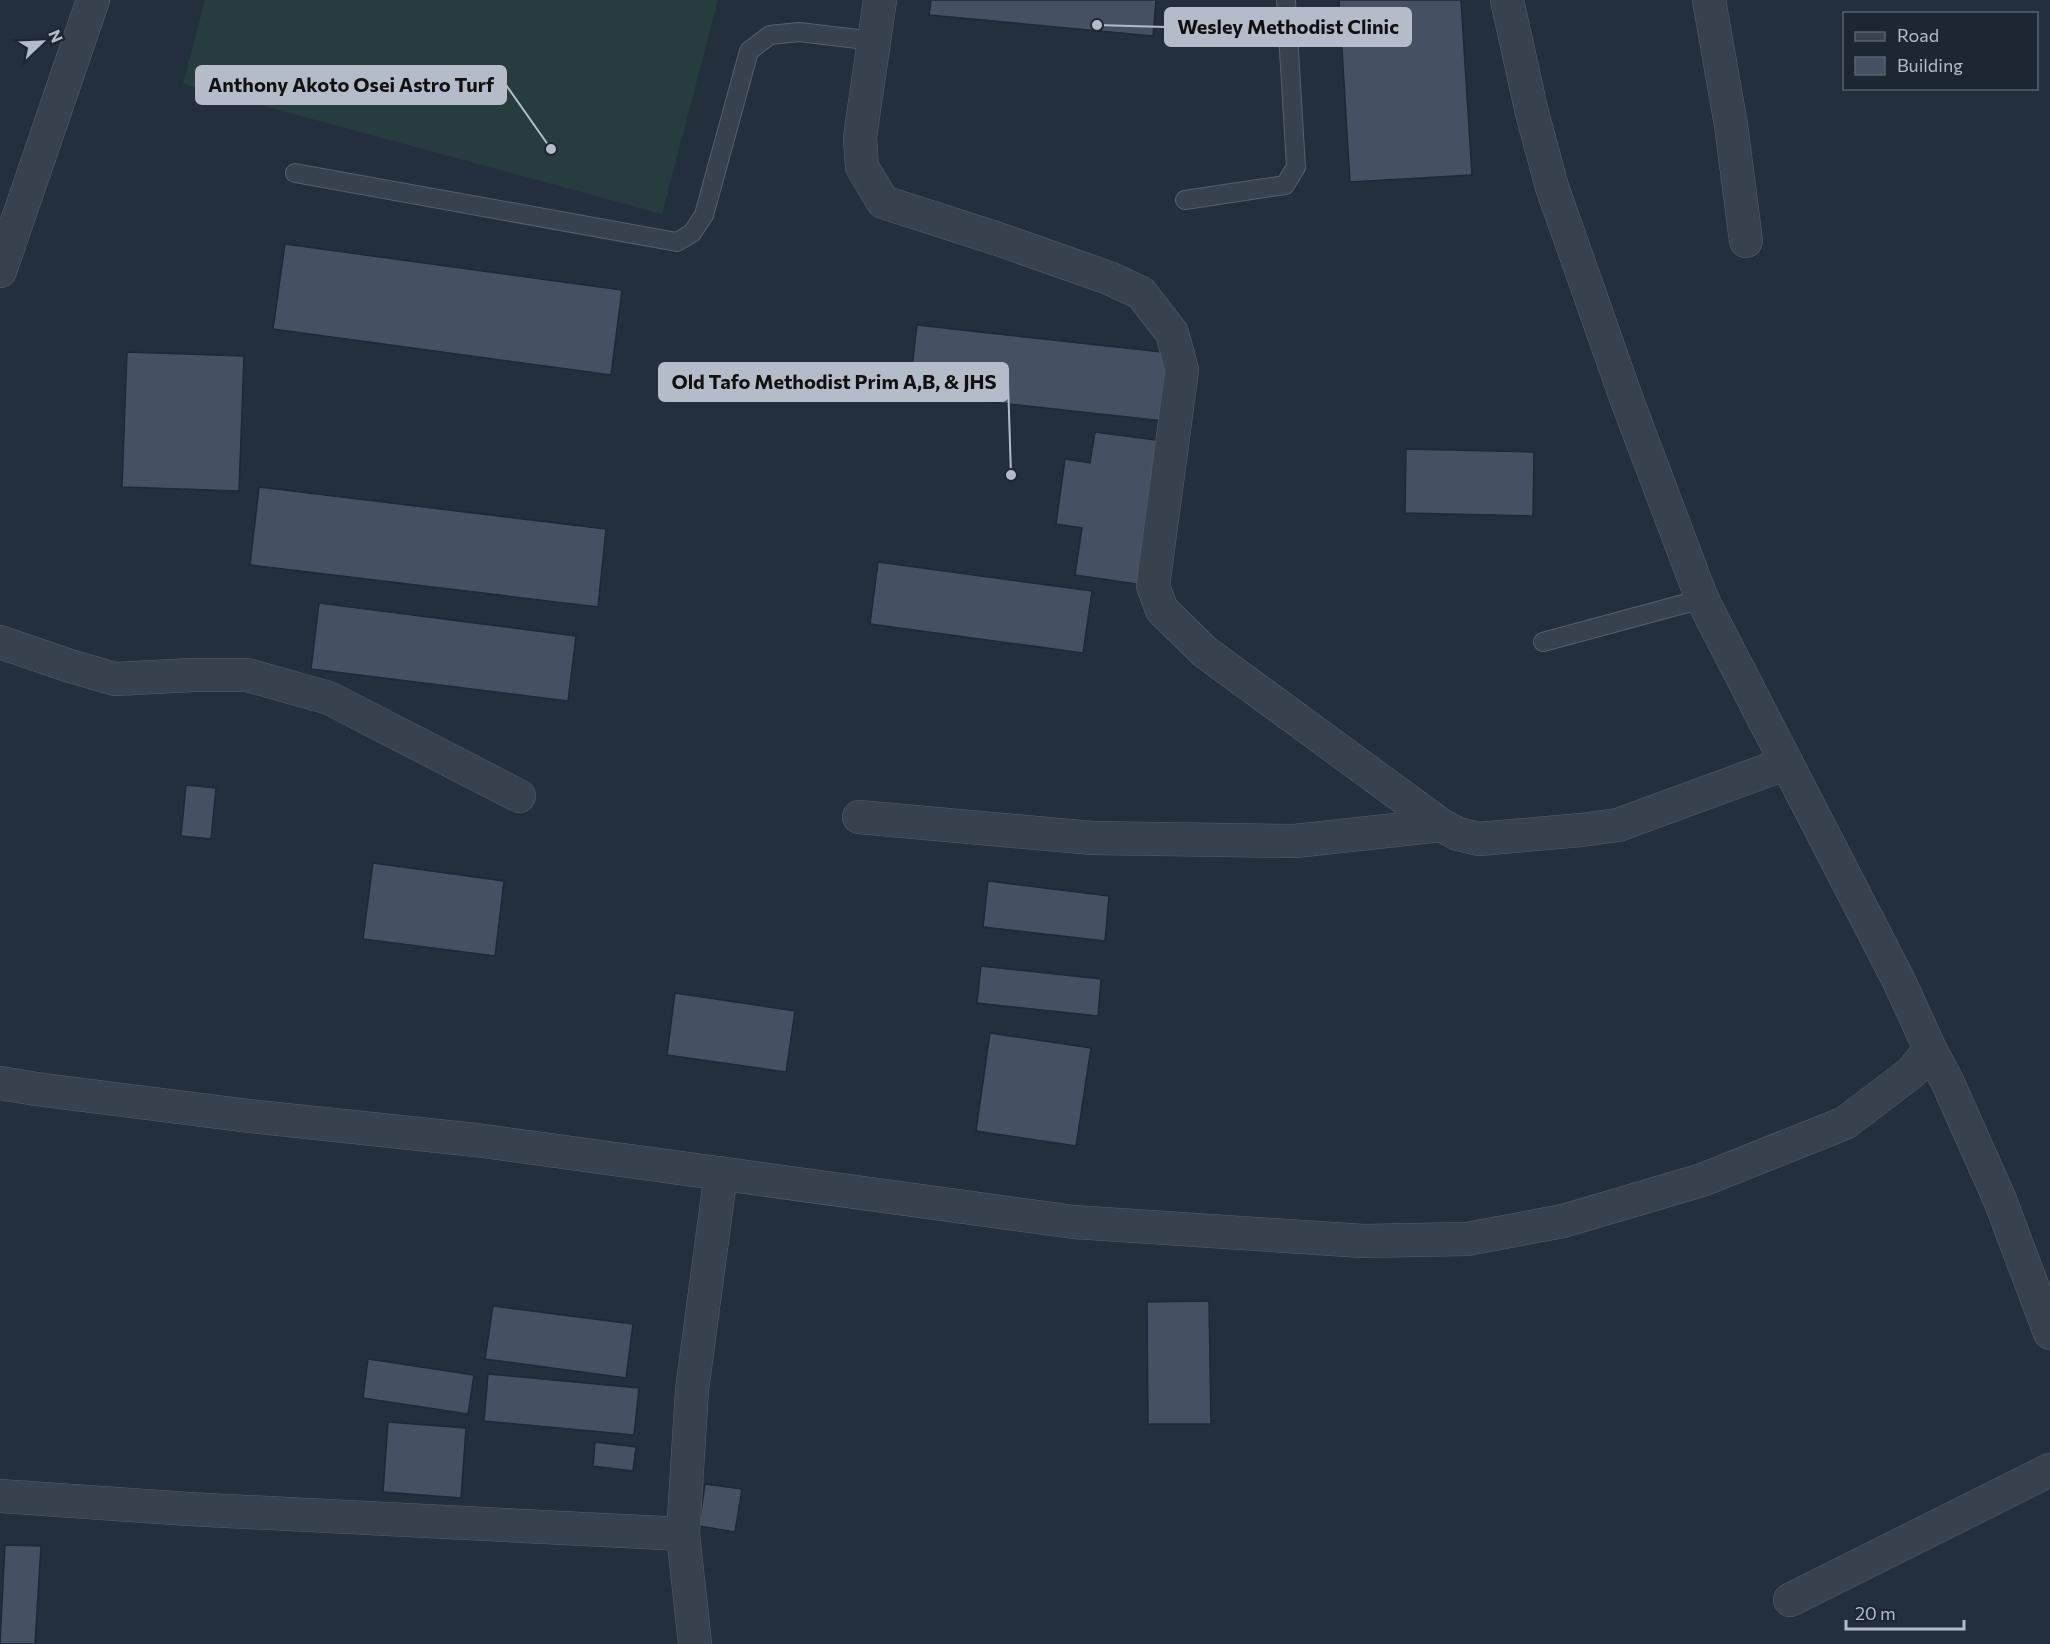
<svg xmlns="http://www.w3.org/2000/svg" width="2050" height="1644" font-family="Commissioner,sans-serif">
  <rect width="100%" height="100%" fill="#242f3e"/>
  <path fill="#263c3f" d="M205 0H718L662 214 183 84Z"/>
  <path fill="#455162" stroke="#1f2835" stroke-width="1.5" d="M931 0H1156L1153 36 929 15Z
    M1339 0H1461L1472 175 1350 182Z
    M285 244 622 290 611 375 273 329Z
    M917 325 1171 353 1164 421 909 393Z
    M127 352 244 356 239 491 122 487Z
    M1095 432 1163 441 1143 585 1075 575 1082 528 1056 524 1065 459 1090 463Z
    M1406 449 1534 452 1533 516 1405 513Z
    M259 487 606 529 598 607 250 565Z
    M878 562 1092 591 1083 653 870 624Z
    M319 603 576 636 568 701 311 669Z
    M186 785 216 788 211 839 181 836Z
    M373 863 504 881 495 956 363 939Z
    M988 881 1109 896 1105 941 983 927Z
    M981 966 1101 979 1098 1016 977 1003Z
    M675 993 795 1011 786 1072 667 1055Z
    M990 1033 1091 1048 1076 1146 976 1131Z
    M1209 1301 1211 1424H1148L1147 1302Z
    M493 1306 633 1324 626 1378 485 1359Z
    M368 1359 474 1375 468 1414 363 1398Z
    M488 1374 639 1388 634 1435 484 1421Z
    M388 1422 466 1428 461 1498 383 1492Z
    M595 1442 636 1447 633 1471 593 1466Z
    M705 1484 742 1489 735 1532 699 1526Z
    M5 1545 41 1546 35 1644H0Z"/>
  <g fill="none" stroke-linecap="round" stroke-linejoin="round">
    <defs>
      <path id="service" d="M295 173 677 242 692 233 704 215 749 51 770 35 799 32 874 41
        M1185 200 1285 185 1296 167 1286 0
        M1543 642 1702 599"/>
      <path id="minor" d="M880 0 860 137 862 167 883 202 995 238 1109 278 1141 293 1172 333 1182 370 1153 586 1162 610 1205 652 1441 825 1458 834 1479 839 1581 830 1618 825 1787 763
        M1507 0 1532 113 1552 187 1628 403 1702 599 1899 981 1930 1049 1947 1081 2000 1200 2050 1333
        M1709 0 1731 125 1746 241
        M0 271 93 0
        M0 642 70 666 115 679 193 675H247L329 698 519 796
        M859 817 1092 838 1295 841 1441 825
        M0 1083 36 1089 249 1116 476 1140 1074 1222 1363 1241 1467 1239 1563 1221 1702 1180 1845 1123 1912 1072 1930 1049
        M0 1496 188 1509 683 1534
        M1790 1600 2050 1470
        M695 1644 683 1534 692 1390 721 1173"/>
    </defs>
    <use href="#service" stroke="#565f6c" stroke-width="20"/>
    <use href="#minor" stroke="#565f6c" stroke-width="34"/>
    <use href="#service" stroke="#38414e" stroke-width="18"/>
    <use href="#minor" stroke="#38414e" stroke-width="33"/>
  </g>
  <path fill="none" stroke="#b4bcc9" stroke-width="2" d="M1097 25L1165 27M551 149L506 85M1011 475L1008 382"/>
  <g fill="#b4bcc9" stroke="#1d2633" stroke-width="2">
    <circle cx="1097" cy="25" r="6"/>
    <circle cx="551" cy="149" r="6"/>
    <circle cx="1011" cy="475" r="6"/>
  </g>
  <g fill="#b4bcc9" stroke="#b4bcc9" stroke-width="2">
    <rect x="1165" y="8" width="246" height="38" rx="6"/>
    <rect x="196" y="66" width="310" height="38" rx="6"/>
    <rect x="659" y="363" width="349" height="38" rx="6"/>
  </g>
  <g font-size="20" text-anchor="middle" font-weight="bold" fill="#111">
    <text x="1288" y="34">Wesley Methodist Clinic</text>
    <text x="351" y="92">Anthony Akoto Osei Astro Turf</text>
    <text x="834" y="389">Old Tafo Methodist Prim A,B, &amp; JHS</text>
  </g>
  <rect x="1843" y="12" width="195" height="78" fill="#1d2633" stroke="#59626f" stroke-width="1.5"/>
  <rect x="1855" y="32" width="30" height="9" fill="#38414e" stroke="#59626f" stroke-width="1.5"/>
  <text x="1897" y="42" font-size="18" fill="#b4bcc9">Road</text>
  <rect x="1855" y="57" width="30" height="18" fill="#455162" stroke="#59626f" stroke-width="1.5"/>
  <text x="1897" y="72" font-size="18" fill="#b4bcc9">Building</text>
  <g transform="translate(42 42) rotate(67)" stroke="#1d2633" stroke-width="4.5" paint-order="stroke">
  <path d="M0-4.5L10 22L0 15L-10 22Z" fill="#b4bcc9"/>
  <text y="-9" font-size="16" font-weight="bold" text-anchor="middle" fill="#b4bcc9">N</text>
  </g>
  <path d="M1846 1620v9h118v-9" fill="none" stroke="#b4bcc9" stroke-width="3"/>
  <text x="1855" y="1620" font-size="18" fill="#b4bcc9" stroke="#1d2633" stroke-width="4.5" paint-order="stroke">20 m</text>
</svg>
